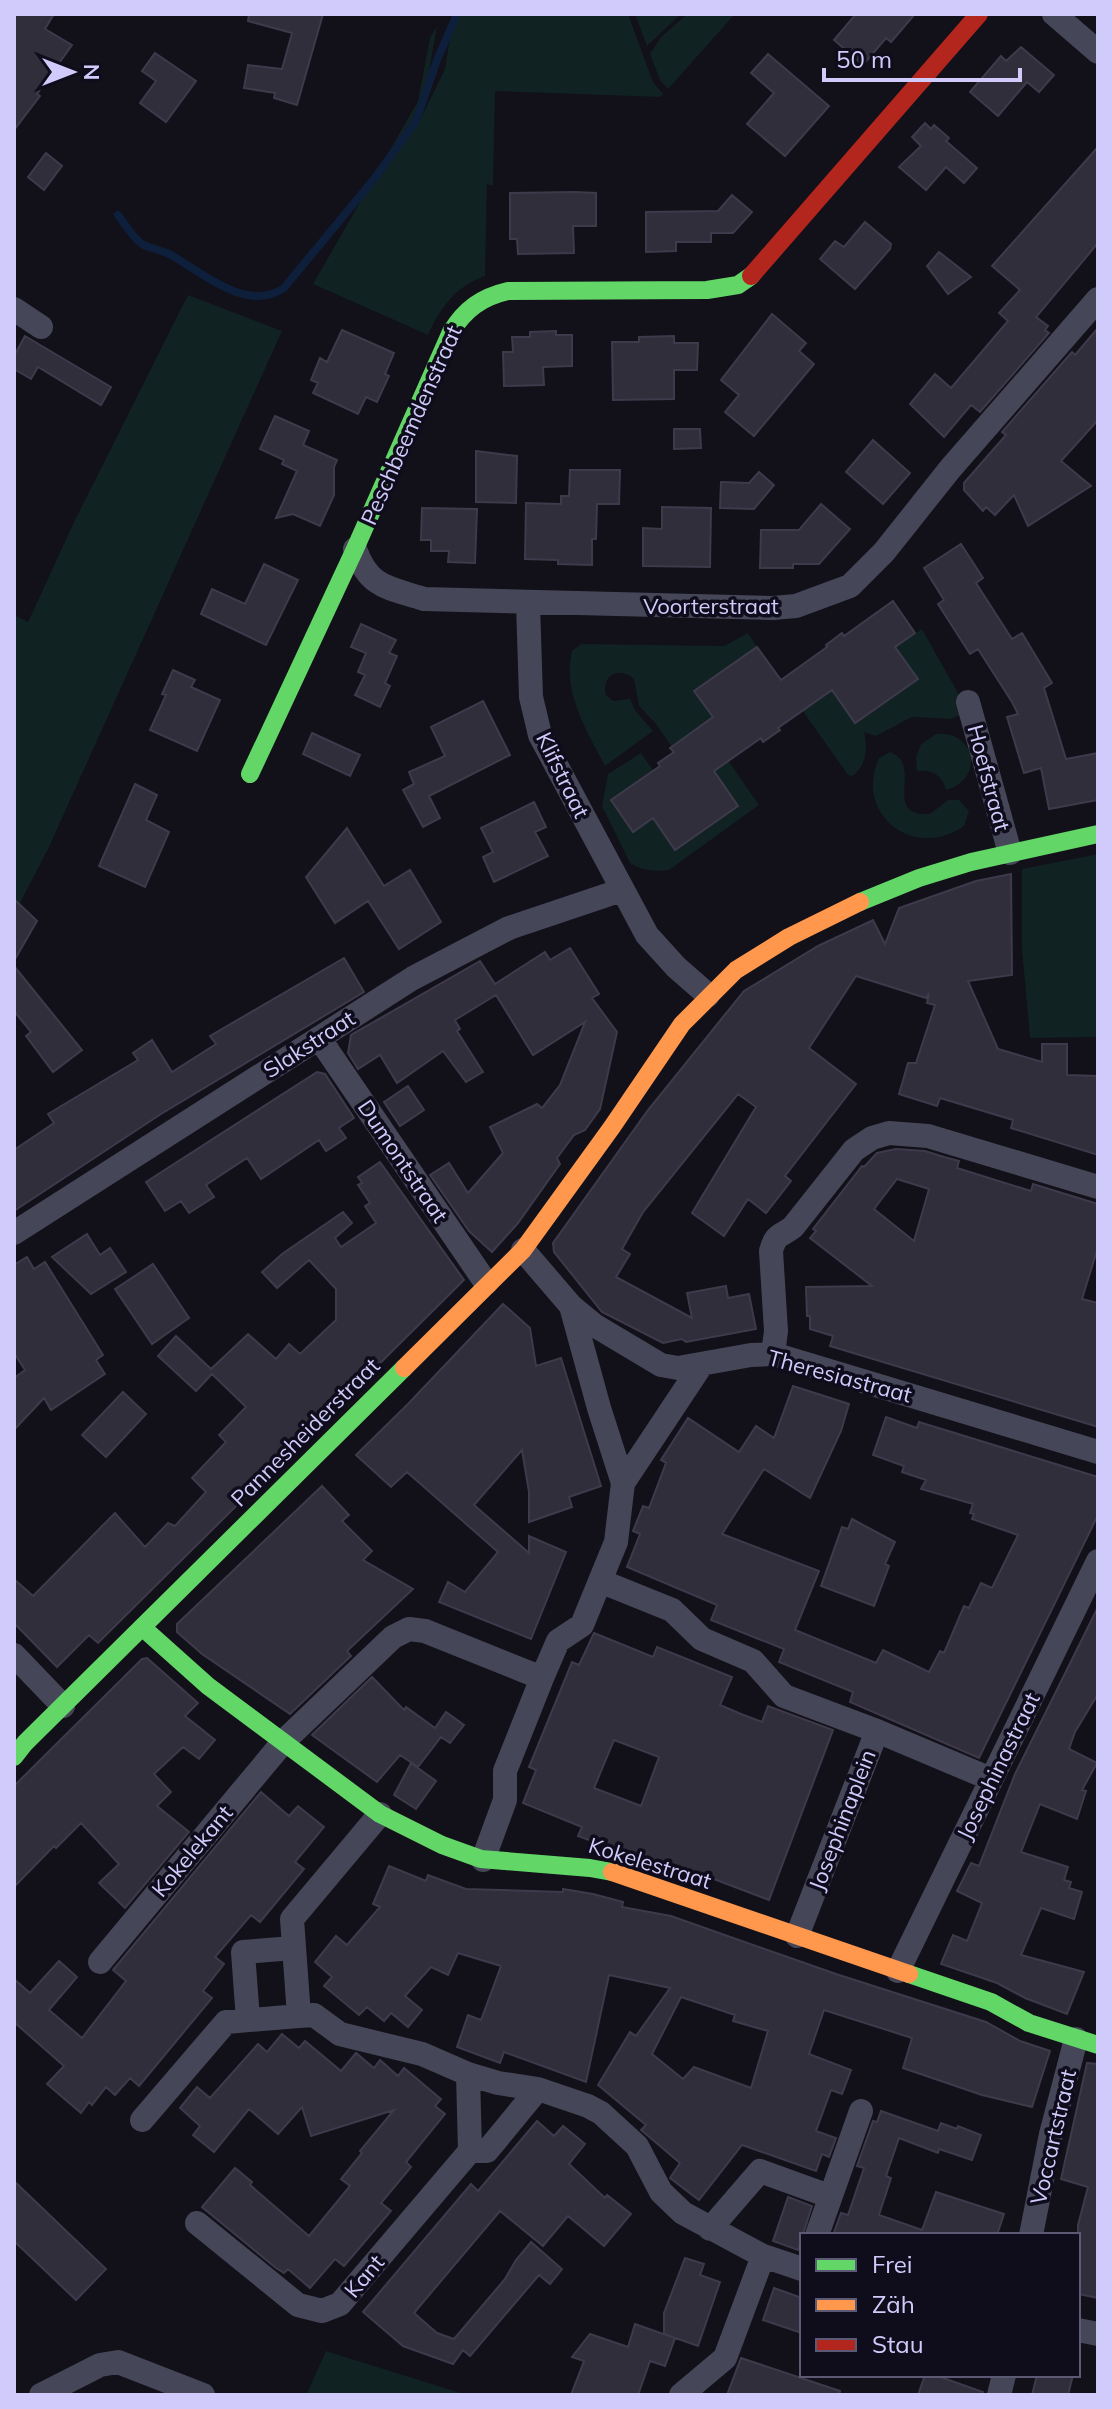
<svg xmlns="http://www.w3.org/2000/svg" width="1112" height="2409" font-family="Mulish,sans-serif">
  <rect width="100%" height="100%" fill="#121018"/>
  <path fill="#102222" d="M461 14H628L653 82 663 94 660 97 495 91 493 186 487 184 485 276C455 287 441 307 428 335L313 284 418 101 430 38 437 26 428 77 415 113V123L419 122 445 69 450 37Z
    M635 14H681L647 46Z
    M687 14H735L668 89 660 80 650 54 661 37Z
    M188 295 282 331 49 847 14 915V615L28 622 74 522Z
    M922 629 962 700 960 715 951 719 912 717 876 736 864 732C868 746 867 767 852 776L848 775 802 710 832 690 856 723 918 679 895 647Z
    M748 633 757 647 694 691 717 723 704 724 672 747 656 724 639 706 634 679C619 666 601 675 606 695L613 701 630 699 635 710 653 731 605 766C587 731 562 693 572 651L581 644 724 646Z
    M936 734C976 730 985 779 946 790 942 775 932 769 917 771L916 757 921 744Z
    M890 752C925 765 880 816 930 814L948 800H959L969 811 964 826C915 861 853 815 879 758Z
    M641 753 653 770 611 800 633 831 653 818 676 850 738 806 715 772 698 784 725 756 759 805 669 870C657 872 640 870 630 863L602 806 608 774Z
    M1098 854V1037L1030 1038 1022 949V869Z
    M326 2351 467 2395H306Z"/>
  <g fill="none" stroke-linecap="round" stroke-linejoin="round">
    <path stroke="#0e1f3b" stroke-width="8" d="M118 215C125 224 133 238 142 244 151 249 162 250 171 255 203 273 247 313 284 288L374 179 416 121 437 60 457 14"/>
  </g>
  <path fill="#302e3a" stroke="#3e3a4c" stroke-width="2" fill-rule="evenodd" d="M14 14H54L45 29 72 45 37 94 40 96 14 130Z
    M249 14H323L297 105 274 98 275 93 244 88 248 65 282 69 292 33 248 21Z
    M856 14H915L891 42 886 38 863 65 834 40Z
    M1021 47 1054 75 1039 92 1027 82 998 116 970 92 1001 56 1006 61Z
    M155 53 196 81 166 122 140 103 156 81 142 71Z
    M768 54 829 106 785 156 747 124 774 93 751 73Z
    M925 123 931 129 934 125 949 138 946 141 977 168 964 183 946 167 926 190 899 167 921 146 912 137Z
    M1098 147V243L1036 317 1048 326 1045 330 1049 333 980 412 971 405 944 437 910 404 935 374 951 388 1008 321 999 313 1020 290 992 266Z
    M46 153 62 166 44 190 28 177Z
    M575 192 596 193V226H573L574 253 518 254 517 239H510V193Z
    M732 195 752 212 733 233H711V242H676V251L646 252V212L718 211Z
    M865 222 891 244 890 249 855 289 820 259 835 241 844 247Z
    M939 252 971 277 948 294 927 266Z
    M772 314 806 343 799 351 814 364 754 436 725 412 739 395 721 380Z
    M1098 328V420L1061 461 1091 486 1028 526 1014 495 995 515 986 507 983 511 964 490V483L1006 435 1002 432 1072 352 1075 355Z
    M342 330 394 353 385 374 389 376 377 402 366 397 358 414 313 393 318 383 311 380 320 358 327 362Z
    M556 331V335H572V366L543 367 544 385 504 386 503 352H513L512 337H530V332Z
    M25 336 111 387 101 405 38 367 31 379 14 369V356Z
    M674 336V343H698L697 370H674V399L613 400 612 342H639V337Z
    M275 416 309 431 303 445 337 460 334 467V495L320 526 293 514 276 518 297 471 282 464 284 460 260 449Z
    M674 429H700L701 448 674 449Z
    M873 440 910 473 883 504 846 472Z
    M476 451 517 456 516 503 476 502Z
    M570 470H620L619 504H597L596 539H592V565L558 564V560L525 559 526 503 561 504V496H569Z
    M759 472 774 485 754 509 720 508 721 482 749 483Z
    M821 504 850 529 819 564H793V568H760L761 530H799Z
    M662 507 711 508 710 567 643 566V528L662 529Z
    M422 508 477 509 475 563 448 562 449 551H431V540H421Z
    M961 544 983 578 976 583 1012 639 1022 633 1052 683 1044 688 1066 759 1098 753V800L1049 809 1041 768 1024 773 1007 717 1018 714 1012 702 978 649 970 654 938 604 944 600 924 568Z
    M264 564 298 580 266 645 201 614 212 589 245 604Z
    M893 601 915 633 895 647 918 679 855 723 832 690 778 728 780 730 763 742 761 738 714 771 738 806 675 850 653 818 633 832 611 800 660 766 658 763 674 752 670 748 713 717 694 691 757 647 781 680 827 647 826 645 842 633 844 636Z
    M361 624 396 640 389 653 397 656 385 683 390 686 380 707 355 695 365 675 358 672 366 653 351 647Z
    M173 670 195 680 191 687 220 700 197 751 150 730 166 695 162 694Z
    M483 701 510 755 429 796 440 818 423 827 403 790 414 784 409 772 445 756 431 727Z
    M312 733 360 755 350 776 303 754Z
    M135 784 157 795 146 820 169 832 145 887 99 866Z
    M534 802 546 827 535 832 548 856 494 882 483 857 493 852 481 828Z
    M347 828 384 886 410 870 441 922 399 949 368 901 335 923 306 877Z
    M1011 874 1012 975 968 981 998 1049 1042 1062V1044H1067V1075L1098 1076V1155L1011 1128 1013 1120 940 1098 937 1106 899 1094 908 1063H916L935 1005 927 1003 929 993 926 998 856 976 809 1048 856 1084 785 1176 791 1181 766 1213 748 1199 724 1236 692 1213 756 1107 738 1094 643 1212 622 1249 630 1254 616 1277 692 1318 687 1293 726 1286 728 1298 749 1294 756 1329 686 1342 682 1339 663 1343 602 1312 554 1252 553 1243 648 1110 744 991 818 946 873 920 885 944 899 908 976 881Z
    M14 899 37 921 14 961Z
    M570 948 599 994 592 998 617 1032 600 1109 585 1130 574 1135 557 1158 560 1164 518 1223 492 1252 469 1231 430 1175 449 1163 468 1193 503 1153 490 1127 537 1104 542 1108 560 1085 585 1022 533 1055 496 995 455 1020 460 1029 457 1031 483 1072 466 1082 443 1051 397 1083 380 1055 358 1069 348 1053 351 1035 480 961 495 984 545 952 550 960Z
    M344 958 364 992 161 1114 14 1211V1150L54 1123 48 1114 138 1060 133 1053 152 1040 172 1072 216 1044 210 1036Z
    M14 966 82 1050 53 1072 26 1036 31 1032 14 1011Z
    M317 1072 325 1074 354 1118 339 1128 346 1138 326 1151 319 1140 261 1179 247 1158 206 1185 214 1197 189 1213 181 1201 165 1211 146 1182Z
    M408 1086 424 1110 400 1126 384 1102Z
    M896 1149 925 1151 944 1157 959 1161 957 1168 1031 1191 1033 1184 1098 1204V1247L1082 1299 1098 1303V1427L830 1346 833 1336 810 1329V1316H807L806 1287 872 1286 810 1238 816 1231 813 1229 862 1166 864 1167 877 1153ZM897 1179 929 1189 914 1241 874 1209Z
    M380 1162 464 1280 98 1643 89 1635 57 1667 14 1623V1579L33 1596 115 1513 145 1547 168 1523 175 1526 206 1492 192 1478 226 1442 219 1435 246 1407 212 1374 196 1391 158 1356 176 1336 211 1369 248 1334 276 1359 289 1344 300 1354 336 1320V1289L309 1260 277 1288 262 1272 282 1254 343 1212 352 1223 335 1238 341 1247 376 1223 365 1206 370 1203 358 1185 362 1183 358 1177Z
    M87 1234 100 1255 110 1248 126 1272 91 1294 52 1257Z
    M27 1257 34 1269 45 1262 103 1355 96 1360 105 1374 51 1410 44 1398 14 1430V1378L25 1370 14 1353V1265Z
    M153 1264 189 1318 152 1344 115 1289Z
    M503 1304 530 1328 536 1366 561 1358 601 1486 569 1497 572 1507 529 1522V1492L522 1450 474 1505 529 1553V1536L566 1552 531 1639 439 1602 448 1582 465 1592 498 1552 407 1472 391 1487 356 1455 408 1404Z
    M793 1386 849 1404 841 1431 810 1498 764 1469 722 1534 819 1571 795 1630 876 1663 883 1650 929 1672 940 1651 944 1653 964 1606 969 1608 981 1583 992 1588 1018 1535 972 1519 974 1514 970 1513 973 1504 921 1489 926 1480 902 1472 904 1466 873 1455 886 1417 917 1428 919 1422 1098 1477V1515L979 1758 850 1702 853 1692 779 1662 784 1649 711 1620 717 1605 627 1567 640 1534 633 1531 643 1506 649 1508 666 1463 661 1460 688 1418 739 1452 756 1426 774 1438Z
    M123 1392 146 1414 106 1457 82 1435Z
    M322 1486 349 1515 342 1521 372 1551 363 1560 413 1589 347 1651 351 1656 290 1714 202 1654 177 1632V1624Z
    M852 1519 895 1542 885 1564 889 1566 874 1606 821 1586 842 1527 848 1529Z
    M1098 1607V1694L1075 1732 1069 1749 1097 1763 1082 1790 1086 1791 1077 1819 1040 1804 1021 1852 1068 1867 1064 1880 1071 1882 1069 1888 1082 1892 1074 1919 1041 1908 1021 1955 1084 1972 1067 2014 1025 1998 997 1983 941 1964 953 1935 967 1941 982 1903 957 1891 971 1863 979 1866 1015 1774Z
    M594 1633 653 1657 657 1647 732 1677 720 1705 741 1714 762 1722 768 1706 833 1730 769 1900 693 1871 690 1878 578 1836 582 1827 523 1803 536 1770 529 1767 572 1662 579 1665ZM614 1740 659 1757 641 1806 594 1788Z
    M147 1658 198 1703 185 1716 215 1740 199 1759 183 1747 154 1774 171 1792 157 1806 189 1832 125 1908 99 1883 119 1864 81 1823 56 1848 54 1846 14 1887V1786L142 1659Z
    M372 1677 404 1710 406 1707 435 1728 446 1712 464 1725 450 1743 441 1737 418 1767 400 1755 377 1782 312 1735Z
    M411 1763 436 1781 416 1809 394 1795Z
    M261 1792 289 1816 298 1806 324 1827 295 1862 304 1869 260 1922 251 1915 215 1957 224 1964 203 1991 212 1998 139 2086 130 2078 115 2095 106 2087 92 2105 89 2102 81 2113 47 2084 64 2066 14 2022V1979L30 1993 59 1961 77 1977 49 2010 82 2038 126 1981 113 1970Z
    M389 1866 426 1881 428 1875 466 1889 563 1892V1889L593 1894 623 1902 622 1907 671 1916 836 1974 986 2022 1020 2041 1050 2051 1032 2107 982 2095 903 2068 912 2038 824 2010 809 2054 851 2070 842 2094 831 2090 816 2131 836 2138 829 2157 822 2154 816 2171 742 2145 699 2200 670 2178 680 2163 641 2130 646 2125 598 2085 630 2032 636 2036 670 1988 609 1975 586 2082 504 2052 500 2063 457 2047 468 2015 481 2020 501 1966 458 1953 448 1975 431 1967 405 1996 422 2010 408 2027 391 2013 384 2021 367 2007 359 2015 324 1986 332 1977 315 1962 336 1936 347 1945 380 1907 373 1904ZM681 1997 735 2015 733 2021 768 2031 751 2088 694 2067 683 2079 652 2054Z
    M282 2034 299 2048 305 2041 341 2071 356 2053 374 2068 380 2060 398 2076 404 2068 441 2099 435 2106 445 2114 406 2162 411 2167 381 2203 391 2211 344 2266 335 2259 310 2288 288 2269 284 2273 276 2268 202 2207 235 2168 252 2182 250 2185 309 2236 350 2186 341 2179 362 2153 360 2151 394 2110 311 2136 302 2107 278 2134 249 2109 214 2152 193 2135 200 2126 180 2108 197 2087 210 2098 258 2044 267 2052Z
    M1087 2063 1098 2064V2298L1078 2294V2225L1088 2187 1061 2179Z
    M881 2111 938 2131 941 2123 957 2129 958 2126 981 2135 972 2160 939 2149 938 2153 899 2138 886 2176 891 2178 879 2215 922 2230 936 2192 1004 2214 997 2235H833L841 2213 848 2215 864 2168 857 2166 873 2121 877 2122Z
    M537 2121 554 2136 563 2126 585 2144 569 2164 605 2198 607 2195 631 2214 604 2246 568 2216 543 2246 500 2211 414 2313 437 2333 454 2339 505 2279 516 2260 531 2242 562 2269 550 2284 539 2275 470 2356 463 2350 453 2364 403 2346 363 2312 471 2184 478 2191Z
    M14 2181 106 2269 76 2300 14 2241Z
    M788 2197 812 2206 798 2250 773 2241Z
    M685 2258 704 2264 700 2275 720 2282 698 2346 664 2334V2313Z
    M774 2288 802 2298V2333L763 2320Z
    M635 2324 675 2338 665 2366 650 2361 638 2395H571L584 2361 572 2357 590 2334 628 2347Z
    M741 2358 840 2391 839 2395H727Z
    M925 2375H935L983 2392 982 2395H918Z
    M1037 2375H1073L1068 2395H1032Z"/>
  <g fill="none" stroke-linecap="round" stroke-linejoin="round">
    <path stroke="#464659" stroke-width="24" d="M1054 14 1098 52
      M14 309 41 327
      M355 549C369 588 387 587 424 599L773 608 796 606 850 586 884 552 950 469 1098 299
      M528 604 531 697 540 735 647 935 676 967 708 995
      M968 702 1010 853
      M319 1038 486 1283
      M14 1233 413 978 509 928 622 890
      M523 1250 571 1306 594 1325 661 1365 678 1368 751 1355 773 1354 1098 1452
      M773 1354 776 1331 771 1251C776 1233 780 1237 793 1227L854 1150 872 1138 889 1133 928 1136 1098 1187
      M623 1483 702 1364
      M600 1581 672 1610 702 1639 753 1661 784 1696 877 1731 991 1779
      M14 1655 63 1706
      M483 1860 505 1800V1771L542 1678 558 1641 582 1625 616 1542 623 1483 599 1408 571 1306
      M797 1936 877 1731
      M100 1962 284 1741 393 1637 409 1629 425 1631 542 1678
      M898 1971 1098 1561
      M299 2016 314 2015 340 2034 422 2054 468 2074 498 2083 538 2089 588 2106 601 2113 637 2146 661 2192 683 2213 763 2256 802 2269
      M248 2020 243 1952 293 1948
      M142 2120 226 2022 299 2016 292 1919 380 1814
      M470 2151H487L538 2089
      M197 2223 298 2305 322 2311 340 2304 470 2151 468 2074
      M710 2229 760 2171 829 2196
      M817 2235 861 2111
      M1031 2235 1051 2134 1076 2039
      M1078 2330 1098 2334
      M41 2395 100 2365 118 2362 203 2395
      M681 2395 725 2358 763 2256
      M999 2395 1004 2375"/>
    <path stroke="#63d668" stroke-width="18" d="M250 774 355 549 451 332C465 309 482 297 508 291L707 290 738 285 751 276
      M860 902 919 878 971 862 1098 834
      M142 1627 208 1686 380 1814 442 1845 481 1859 590 1868 612 1872
      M14 1757 25 1743 404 1368
      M909 1974 991 2002 1029 2023 1098 2045"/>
    <path stroke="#ff974d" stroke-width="18" d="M404 1368 523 1250 612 1127 682 1024 736 970 789 937 860 902
      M612 1872 909 1974"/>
    <path stroke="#b3261e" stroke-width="18" d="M751 276 979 14"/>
  </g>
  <g text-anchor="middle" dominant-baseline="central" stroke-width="7" stroke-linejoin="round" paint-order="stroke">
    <g font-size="22" fill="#d0cbfb" stroke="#0f0d1c">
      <text transform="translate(411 425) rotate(-66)">Peschbeemdenstraat</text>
      <text x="711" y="606">Voorterstraat</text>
      <text transform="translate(563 775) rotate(64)">Klifstraat</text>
      <text transform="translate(989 778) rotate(75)">Hoefstraat</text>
      <text transform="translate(309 1044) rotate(-33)">Slakstraat</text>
      <text transform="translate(403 1161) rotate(56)">Dumontstraat</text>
      <text transform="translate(840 1376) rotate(15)">Theresiastraat</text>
      <text transform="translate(305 1432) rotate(-45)">Pannesheiderstraat</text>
      <text transform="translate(998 1766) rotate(-64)">Josephinastraat</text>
      <text transform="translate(842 1820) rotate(-69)">Josephinaplein</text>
      <text transform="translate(192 1851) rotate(-50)">Kokelekant</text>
      <text transform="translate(650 1863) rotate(17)">Kokelestraat</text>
      <text transform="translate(1053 2137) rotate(-77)">Voccartstraat</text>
      <text transform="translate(364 2276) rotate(-50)">Kant</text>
    </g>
  </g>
  <rect width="1112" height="2409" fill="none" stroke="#d0cbfb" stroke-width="32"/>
  <rect x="800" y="2233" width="280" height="144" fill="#0f0d1c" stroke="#5c5975" stroke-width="2"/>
  <rect x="816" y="2259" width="40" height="12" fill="#63d668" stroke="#5c5975" stroke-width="2"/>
  <text x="872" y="2273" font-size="24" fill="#d0cbfb">Frei</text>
  <rect x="816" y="2299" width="40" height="12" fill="#ff974d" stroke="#5c5975" stroke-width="2"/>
  <text x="872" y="2313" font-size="24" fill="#d0cbfb">Zäh</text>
  <rect x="816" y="2339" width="40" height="12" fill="#b3261e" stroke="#5c5975" stroke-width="2"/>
  <text x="872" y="2353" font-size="24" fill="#d0cbfb">Stau</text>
  <g transform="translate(72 72) rotate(90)" stroke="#0f0d1c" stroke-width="6" paint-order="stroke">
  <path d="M0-6L14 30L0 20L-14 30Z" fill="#d0cbfb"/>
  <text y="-12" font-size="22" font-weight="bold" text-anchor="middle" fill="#d0cbfb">N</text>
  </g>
  <path d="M824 68v12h196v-12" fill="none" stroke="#d0cbfb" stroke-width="4"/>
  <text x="836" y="68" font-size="24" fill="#d0cbfb" stroke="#0f0d1c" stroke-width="6" paint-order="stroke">50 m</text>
</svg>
